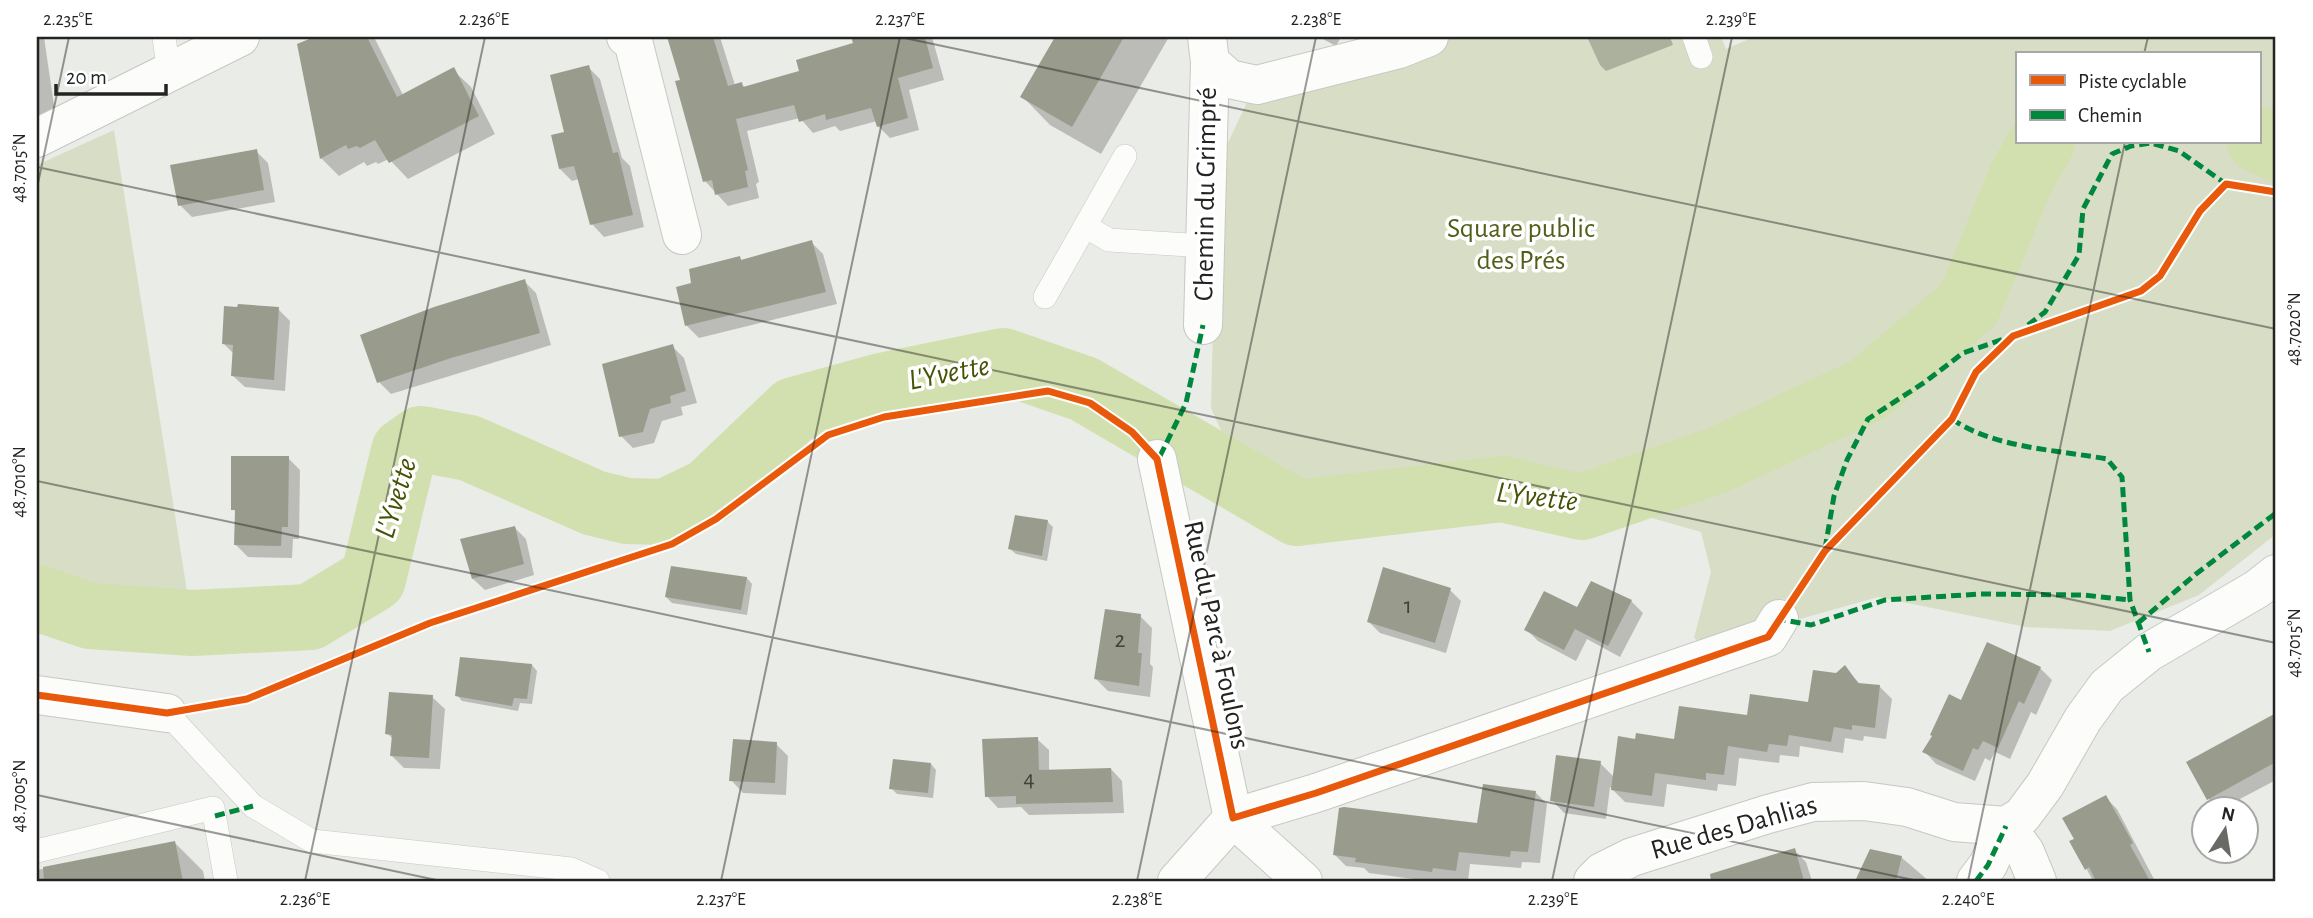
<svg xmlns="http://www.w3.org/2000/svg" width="2313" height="918" font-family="'Alegreya Sans',sans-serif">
  <rect width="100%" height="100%" fill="#eaece7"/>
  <path fill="#d7dec5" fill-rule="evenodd" d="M1433 37H1721L1726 49 1754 37H2276V534L2199 595 2110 631 2026 627 1878 597 1800 619 1783 598 1755 634 1706 648 1694 638 1711 572 1701 532 1578 497 1493 479 1299 499 1236 464 1211 408 1217 166 1249 98ZM2017 54H2259V142H2017Z
    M114 130 190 610 87 603 37 585V165Z"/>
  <path fill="#0003" d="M37 37H44L56 119 37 129Z
    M319 37H374L403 95 453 70 471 87 495 134 408 179 389 159 378 164 376 162 367 166 364 162 339 176 321 158 299 45Z
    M669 37H720L735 85 741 84 746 88 801 72 855 44 853 37H932L944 80 909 90 919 130 890 138 878 126 877 121 840 131 835 126 813 133 800 118 747 131 759 182 756 184 759 198 728 206 705 181 682 81Z
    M1057 37H1169L1101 154 1050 125 1022 96Z
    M1319 37H1341L1336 46Z
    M1587 37H1670L1673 45 1606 71 1600 65Z
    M588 67 600 79 622 158 630 166 644 227 604 237 592 224 579 179 572 181 560 169Z
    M256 151 268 163 275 202 192 217 180 205Z
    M811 242 823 254 837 304 699 338 687 326 693 284 739 258 743 261Z
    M524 281 536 293 551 345 391 394 379 382Z
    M278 309 290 321 285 391 245 387 233 376 234 354 224 344Z
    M672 346 684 358 697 403 681 407 683 415 662 421 654 443 633 448 621 436Z
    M288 458 300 470 299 539H293L292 558 248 557 236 545 237 513 233 509Z
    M1047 521 1053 527 1047 561 1016 554 1010 549Z
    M515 528 526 539 534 575 485 590 473 579Z
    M747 578 752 584 747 615 672 603 666 597Z
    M1450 590 1461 601 1446 653 1380 633 1369 622Z
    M1631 601 1643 613 1620 657 1587 639 1576 661 1538 641 1526 629 1578 609Z
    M1140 616 1152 628 1150 664 1153 667 1150 697 1108 691 1096 679Z
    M532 665 537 671 532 704 520 703 518 711 462 701 457 695Z
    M1845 668 1861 685 1880 687 1892 699 1886 739 1864 736 1863 741 1845 738 1843 753 1800 746 1799 757 1780 755 1779 763 1739 758 1736 786 1718 784 1717 791 1667 784 1664 807 1625 802 1610 787 1606 819 1564 813 1552 800 1600 763 1614 777 1676 740 1749 717 1810 704Z
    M2040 668 2052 680 2036 715 2031 712 2010 759 1995 752 1990 761 1985 758 1975 781 1936 764 1925 752 1962 702Z
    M432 697 445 709 440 769 404 768 392 756 393 739 387 733Z
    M2276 715V780L2219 810 2209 799 2189 763Z
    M1037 739 1049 750V772L1111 769 1122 781 1124 813 1029 815 1021 807 998 808 987 796Z
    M776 744 788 756 786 795 743 793 731 780Z
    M931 764 936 770 933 798 897 794 891 788Z
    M1535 792 1547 804 1540 863 1522 862 1521 868 1470 864 1468 881 1444 879V881H1428L1369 873 1364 868 1346 866 1334 854 1479 825Z
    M2105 797 2117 809 2155 881H2093L2072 842 2076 840Z
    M175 843 203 871 205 881H37V870Z
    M1794 850 1806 862 1812 881H1719L1716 874Z
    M1871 851 1901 857 1929 881H1857Z"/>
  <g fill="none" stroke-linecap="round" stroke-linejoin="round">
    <path stroke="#d2dfae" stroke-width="66" d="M2259 140 2276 148
      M37 598 90 616 192 623 310 617 373 579 404 451 421 439 469 448 594 503 627 511 665 512 709 491 794 410 881 386 1003 361 1084 389 1297 513 1502 489 1582 507 1718 460 1869 389 1969 304 2022 176 2042 142"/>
  </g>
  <path fill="#999c8d" d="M314 37H367L397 97 454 67 479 116 389 163 375 140 360 148 357 146 348 149 346 145 320 159 297 44Z
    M667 37H713L728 86 742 82 743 87 799 71 796 60 853 43 851 37H925L933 68 898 78 908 118 877 127 871 108 826 120 825 114 799 122 794 105 736 119 748 170 745 171 748 187 715 195 712 180 703 182 675 81 680 80Z
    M1055 37H1124L1072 127 1020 97Z
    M589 65 613 153 618 152 633 215 590 225 574 166 559 169 551 135 564 132 550 75Z
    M257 149 264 190 178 206 170 165Z
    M812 240 826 292 685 326 676 287 691 283 689 269 740 256 741 260Z
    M525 279 540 333 451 358 377 383 360 335 434 307Z
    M238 304 279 307 274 380 231 376 233 345 222 344 224 306 237 307Z
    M673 344 686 391 670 396 671 403 650 409 643 432 619 437 602 364Z
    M231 456H289L288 527H282L281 546 234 545 235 510H231Z
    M1015 515 1048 520 1042 556 1008 549Z
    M515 526 524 564 472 579 460 539Z
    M671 566 747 577 741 610 665 597Z
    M1383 567 1451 588 1435 643 1367 622Z
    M1591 581 1632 600 1608 646 1575 629 1564 650 1524 630 1544 591 1577 607Z
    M1105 609 1141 614 1138 653H1142L1139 686 1094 679Z
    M1987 642 2041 667 2024 704 2019 701 1998 748 1983 741 1978 750 1973 748 1963 771 1922 752 1932 736 1930 735 1949 694 1961 700Z
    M460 657 532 664 527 699 514 698 512 706 455 696Z
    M1845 665 1858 683 1880 685 1875 728 1852 725V730L1834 727 1831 742 1789 735 1787 746 1769 744 1767 752 1728 746 1724 775 1706 773V780L1655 773 1652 796 1611 790 1618 736 1635 739 1636 733 1674 739 1679 706 1747 715 1750 694 1808 702 1813 670 1836 673Z
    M389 692 433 695 429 758 390 756 392 735 385 734Z
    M2276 713V762L2207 800 2186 762Z
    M1038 737 1039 770 1111 768 1113 802 1016 804V796L985 797 982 739Z
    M733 739 777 742 775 783 729 781Z
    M1556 755 1601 761 1594 807 1550 801Z
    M893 759 931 763 928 793 889 789Z
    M1483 784 1536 791 1528 852 1511 851 1510 857 1459 852 1456 871 1433 868 1432 872 1355 862 1356 858 1333 855 1339 808 1344 807 1477 823Z
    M2106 795 2133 843 2130 845 2150 881H2096L2089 867 2085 870 2069 841 2074 839 2062 818Z
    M175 841 183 881H44L43 867Z
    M1795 848 1804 881H1711L1710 874Z
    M1870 849 1902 856 1896 881H1855Z"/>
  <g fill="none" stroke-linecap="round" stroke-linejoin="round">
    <defs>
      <path id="service" d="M164 37 169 74
        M1694 37 1701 57
        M1085 226 1109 240 1205 246
        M1045 297 1125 156
        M167 713 253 806 312 841 571 869 598 881
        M37 851 213 808 226 881"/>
      <path id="minor" d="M626 37 633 41 682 235
        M1210 62 1229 79 1257 85 1399 49 1429 37
        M1203 325 1210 62 1207 37
        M1157 459 1233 818
        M37 695 167 713
        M1233 818 1316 793 1768 637 1779 619
        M1233 818 1303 881
        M2006 826 2025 852 2037 881
        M1177 881 1233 818
        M1593 881 1602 872 1632 857 1768 814 1813 802 1864 801 1907 807 1954 822 2006 826 2022 816 2045 785 2083 719 2107 686 2149 652 2257 589 2276 574
        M1976 881 1988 865 2006 826"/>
      <path id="tertiary" d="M37 138 240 37"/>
    </defs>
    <use href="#service" stroke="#c7c8c4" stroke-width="24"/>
    <use href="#minor" stroke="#c7c8c4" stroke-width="40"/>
    <use href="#tertiary" stroke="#c7c8c4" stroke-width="40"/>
    <use href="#service" stroke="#fcfcfb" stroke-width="23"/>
    <use href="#minor" stroke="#fcfcfb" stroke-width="38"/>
    <use href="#tertiary" stroke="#fcfcfb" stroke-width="38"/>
    <path stroke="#00873e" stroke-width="5" stroke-dasharray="10 5" stroke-linecap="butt" d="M2028 325 2045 312 2079 255 2083 209 2112 154 2131 146 2151 143 2179 151 2226 184 2231 185
      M1952 419C1993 448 2058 450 2107 459L2122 477 2130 600 2149 652
      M1160 456 1186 403 1203 325
      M1825 549 1834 496 1847 460 1868 419 1925 382 1963 353 2004 339
      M1780 616 1779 619 1811 625 1885 600 1980 594 2083 595 2130 600
      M2138 623 2196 574 2276 513
      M215 816 253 806
      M1976 881 1988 865 2006 826"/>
    <defs>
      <path id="cycleway" d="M37 695 167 713 247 699 430 623 672 544 716 519 828 435 884 417 1048 391 1090 403 1132 432 1157 459 1233 818 1316 793 1768 637 1825 551 1952 419 1976 372 2013 336 2141 291 2160 276 2200 211 2226 184 2276 192"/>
    </defs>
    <use href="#cycleway" stroke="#fff" stroke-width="11"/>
    <use href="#cycleway" stroke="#e8590c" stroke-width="7"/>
  </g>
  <path fill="none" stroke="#232421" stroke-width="2" stroke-opacity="0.45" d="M900 37 2276 329M2144 54 2148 37M37 167 2276 643M37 188 69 37M37 481 1918 881M37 795 441 881M305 881 485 37M721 881 900 37M1137 881 1316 37M1552 881 1732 37M1968 881 2125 142"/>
  <g text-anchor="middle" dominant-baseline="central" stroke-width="7" stroke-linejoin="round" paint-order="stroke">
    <g font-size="24" fill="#40423c">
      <text x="1408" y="606">1</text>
      <text x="1120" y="640">2</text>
      <text x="1029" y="779">4</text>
    </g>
    <g font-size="28" fill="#232421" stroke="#fff">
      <text transform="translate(1206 194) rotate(-89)">Chemin du Grimpré</text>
      <text transform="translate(1216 635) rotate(78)">Rue du Parc à Foulons</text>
      <text transform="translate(1734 828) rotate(-16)">Rue des Dahlias</text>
    </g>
    <g font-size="28" fill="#515f18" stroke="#fff">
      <text x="1521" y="229">Square public<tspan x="1521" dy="32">des Prés</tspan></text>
    </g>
    <g font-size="30" font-style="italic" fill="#465306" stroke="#fff">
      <text transform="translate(949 373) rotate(-11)">L'Yvette</text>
      <text transform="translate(1537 497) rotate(7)">L'Yvette</text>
      <text transform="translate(396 498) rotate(-73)">L'Yvette</text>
    </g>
  </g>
  <rect width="2313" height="918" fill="none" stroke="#ffffff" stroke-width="77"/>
  <rect x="2016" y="52" width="245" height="91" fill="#ffffff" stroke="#a7a7a6" stroke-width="2"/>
  <rect x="2030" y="75" width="35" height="10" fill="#e8590c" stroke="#a7a7a6" stroke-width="2"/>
  <text x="2078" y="88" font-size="21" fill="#232421">Piste cyclable</text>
  <rect x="2030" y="110" width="35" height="10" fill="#00873e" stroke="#a7a7a6" stroke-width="2"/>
  <text x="2078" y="122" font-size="21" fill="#232421">Chemin</text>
  <g transform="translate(2225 830) rotate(12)"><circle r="33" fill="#ffffff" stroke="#a7a7a6" stroke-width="2"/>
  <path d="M0-5L12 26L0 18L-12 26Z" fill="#696a66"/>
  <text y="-10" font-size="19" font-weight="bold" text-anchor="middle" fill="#232421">N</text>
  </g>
  <path d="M56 84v10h110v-10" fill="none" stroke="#232421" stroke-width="3.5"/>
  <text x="66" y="84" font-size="21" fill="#232421" stroke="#ffffff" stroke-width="5" paint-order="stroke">20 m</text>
  <rect x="38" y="38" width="2236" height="842" fill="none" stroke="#232421" stroke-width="2.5"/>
  <g font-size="18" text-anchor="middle" fill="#232421">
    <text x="68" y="25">2.235°E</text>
    <text x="484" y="25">2.236°E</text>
    <text x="900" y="25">2.237°E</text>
    <text x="1316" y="25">2.238°E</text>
    <text x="1731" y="25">2.239°E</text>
    <text transform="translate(19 168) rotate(-90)" y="6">48.7015°N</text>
    <text transform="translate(2294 329) rotate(-90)" y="6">48.7020°N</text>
    <text transform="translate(19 482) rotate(-90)" y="6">48.7010°N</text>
    <text transform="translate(2294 643) rotate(-90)" y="6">48.7015°N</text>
    <text transform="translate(19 796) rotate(-90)" y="6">48.7005°N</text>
    <text x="305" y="905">2.236°E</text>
    <text x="721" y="905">2.237°E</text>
    <text x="1137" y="905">2.238°E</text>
    <text x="1553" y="905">2.239°E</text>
    <text x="1968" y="905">2.240°E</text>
  </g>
</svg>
